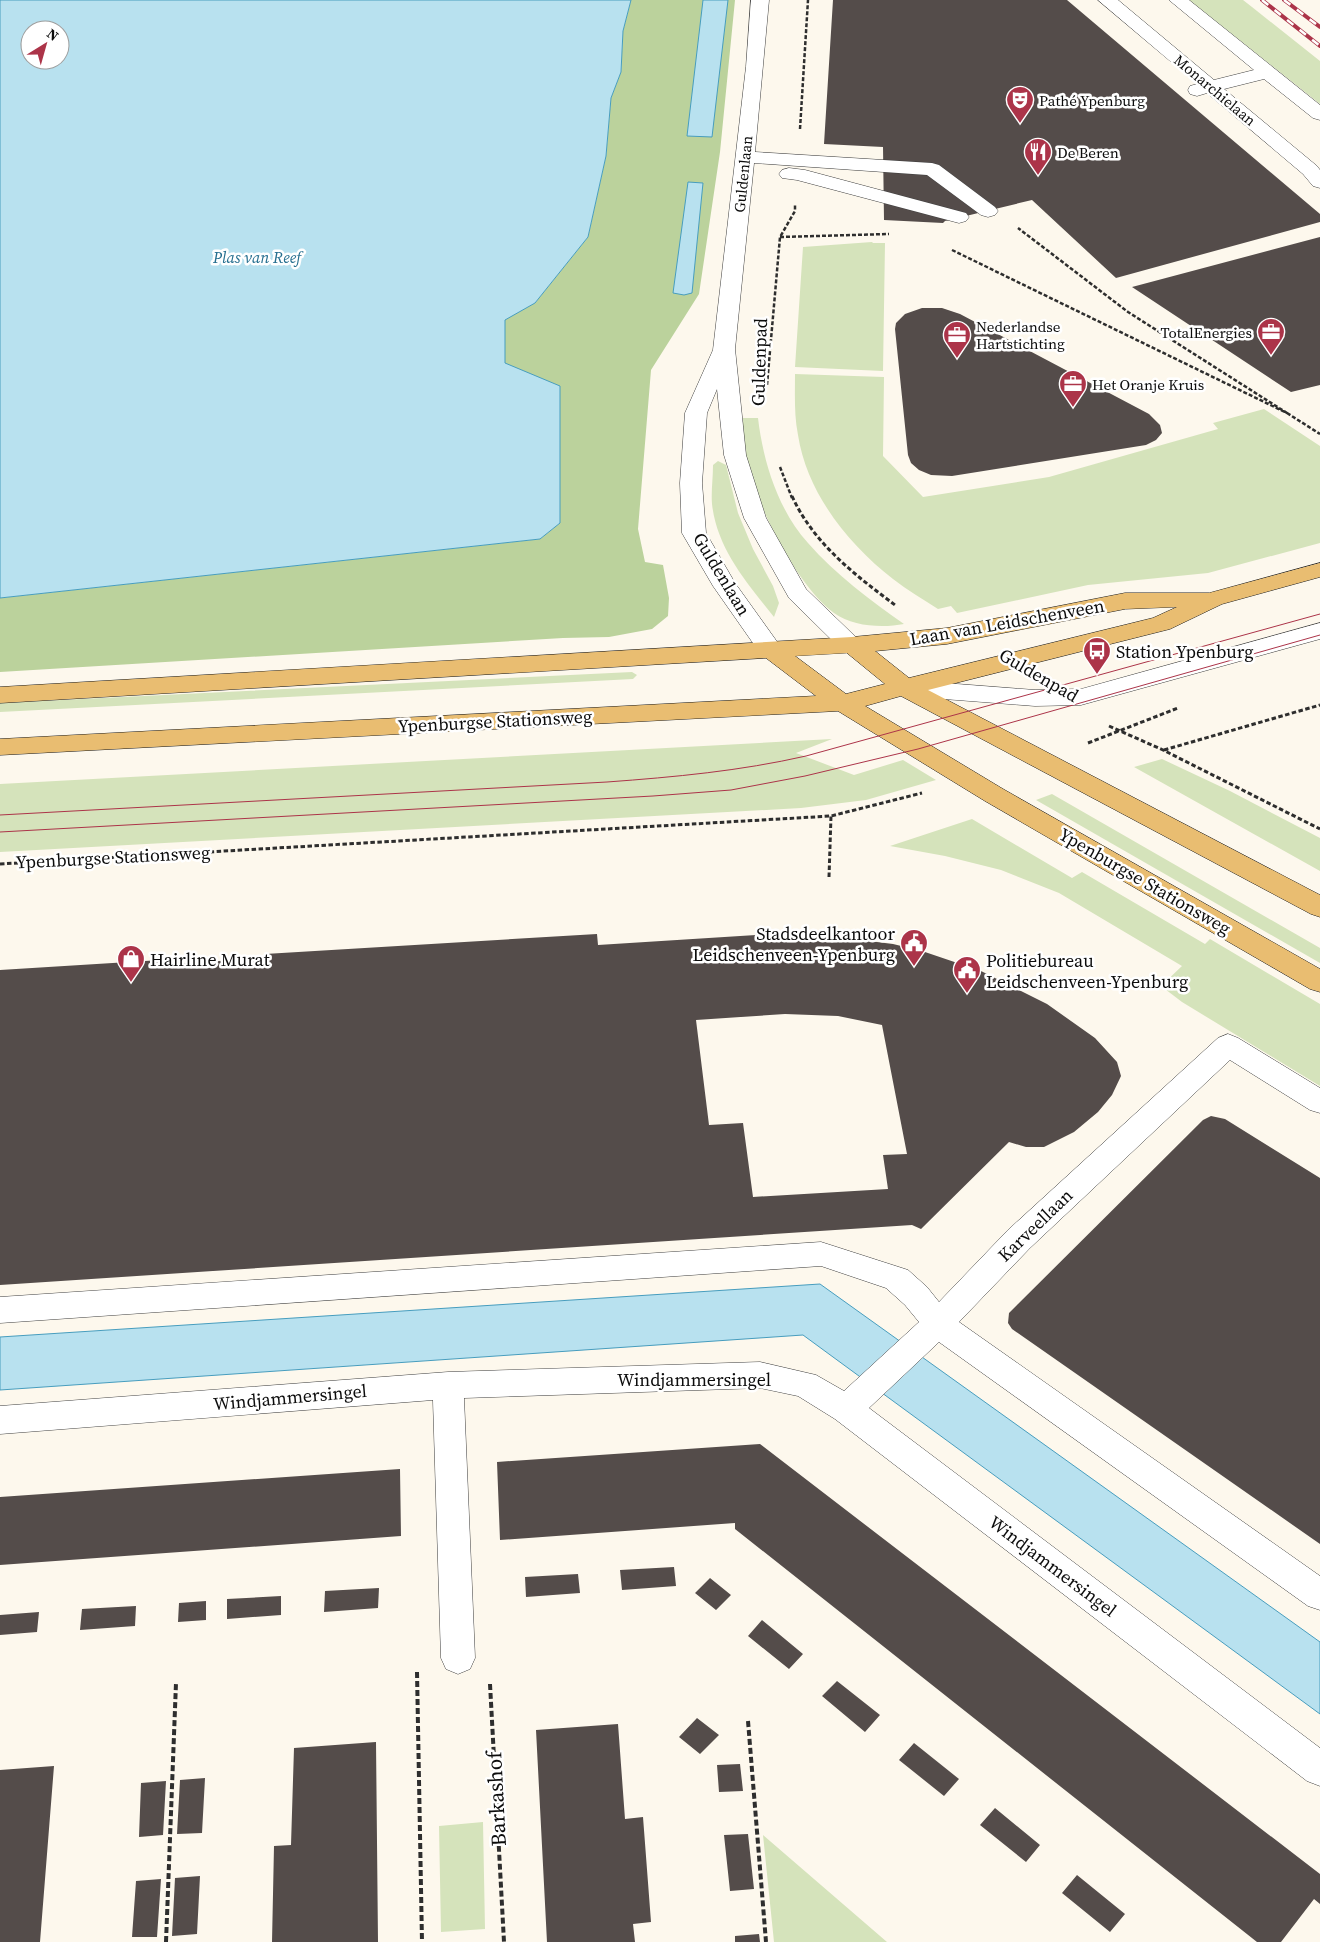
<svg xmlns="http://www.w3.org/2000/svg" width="1320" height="1942" font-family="'Source Serif 4',serif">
  <rect width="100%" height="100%" fill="#fdf8ed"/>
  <path fill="#d5e3bb" d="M1189 0H1243L1252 7 1320 61V104Z
    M872 242 873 243H885L883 371 795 367 803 247Z
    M795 374 884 377 883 456 923 497 1049 477 1218 429 1213 423 1264 409 1320 446V543L1208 573 1088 585 957 613 951 606 938 609C923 599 907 590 893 579 848 544 807 493 798 435 794 415 795 395 795 374Z
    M743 418H758C763 461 778 510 808 543 836 575 870 600 904 624 883 628 853 627 834 613 795 584 756 503 744 456 741 444 743 430 743 418Z
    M718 461 726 465 738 513 753 549 773 586 779 603 774 617C747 583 717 549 712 504 711 492 713 478 713 465Z
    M632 672 637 675 633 679 0 712V703Z
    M832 739 796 753 854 775 903 760 936 780 866 800 801 808 0 852V784Z
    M1162 759 1230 791 1320 838V871L1134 767Z
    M1052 794 1320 948V963L1036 800Z
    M972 819 1072 878 1082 872 1205 944 1210 939 1320 1004V1086L1182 1002 1161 986 1182 966 1059 893 1001 870 945 856 890 846Z
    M483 1822 485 1929 441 1932 439 1826Z
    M763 1835 887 1942H774Z"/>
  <path fill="#bbd29c" d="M631 0H735L720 152 699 294 651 370 638 529 645 562 663 565 669 598 668 616 652 629 609 637 563 638 0 672V598L540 539 560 523 505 363V319L535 303 588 237 606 156 611 98 621 72 623 31Z"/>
  <path fill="#b8e1ef" stroke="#479dbe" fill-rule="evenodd" d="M0 0H631L623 31 621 72 611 98 606 156 588 237 535 303 505 320V363L560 386V523L540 539 0 598ZM30 30H60V60H30Z
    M703 0H728L712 137 687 136Z
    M688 182 703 183 692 293 684 295 673 293Z
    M820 1284 1320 1642V1714L803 1335 0 1390V1337Z"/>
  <path fill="#544c4a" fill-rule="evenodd" d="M833 0H1067L1320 214V222L1116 278 1032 200 945 221 943 223 884 220 883 147 824 144Z
    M1320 237V385L1291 392 1132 287Z
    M922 308H942L960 314 1149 414 1160 425 1162 433 1156 440 1146 445 952 476 931 475 919 470 911 463 908 455 895 329 896 323 905 314Z
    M597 934 598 945 756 935H821L893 944 922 951 981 971 1047 1004 1095 1038 1117 1062 1121 1076 1112 1095 1098 1112 1074 1132 1044 1147H1026L1009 1142 921 1229 912 1225 0 1285V970L161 960 160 965 265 958V954ZM785 1014 838 1016 882 1025 907 1154 883 1155 888 1189 753 1197 743 1123 709 1125 696 1020Z
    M1211 1116 1225 1119 1320 1178V1544L1012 1329 1008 1323 1009 1313 1203 1120Z
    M760 1444 1320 1874V1904L1314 1899 1281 1942H1257L735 1529V1523L500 1540 497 1462Z
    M400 1469 401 1536 0 1565V1497Z
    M674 1567 676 1586 622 1590 620 1570Z
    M578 1574 580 1593 526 1597 525 1577Z
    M710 1578 731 1595 716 1610 695 1593Z
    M379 1588 378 1608 324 1612 325 1591Z
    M281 1596V1615L227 1619V1599Z
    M206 1601V1620L178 1622 179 1603Z
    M136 1606 135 1626 80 1630 82 1609Z
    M39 1612 37 1632 0 1635V1615Z
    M762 1620 803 1654 789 1669 748 1636Z
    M837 1681 880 1715 865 1732 822 1696Z
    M697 1718 719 1735 700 1754 679 1737Z
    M618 1724 625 1819 643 1817 651 1922 633 1924 635 1942H547L536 1730Z
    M376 1742 378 1942H272L274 1846 291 1845 294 1748Z
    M914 1743 959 1779 944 1796 899 1760Z
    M740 1764 743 1791 719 1792 717 1765Z
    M54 1766 40 1942H0V1770Z
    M205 1778 202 1833 177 1834 180 1780Z
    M166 1781 163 1835 139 1837 141 1783Z
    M995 1808 1040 1845 1026 1862 980 1825Z
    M748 1834 754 1889 730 1891 724 1835Z
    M1077 1875 1125 1914 1110 1932 1062 1893Z
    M200 1876 197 1934 172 1936 175 1878Z
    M161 1879 157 1937H132L136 1881Z
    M759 1934 760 1942H735V1936Z"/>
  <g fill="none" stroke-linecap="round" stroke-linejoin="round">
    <defs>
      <path id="minor" d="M751 0H769L755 152 932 163 939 165 995 207 998 211 995 215 988 217 981 215 927 175 754 163 735 349 746 455 766 518 806 589 864 645 861 651 852 653 843 651 789 598 744 518 724 455 717 389 707 413 702 483 706 533 735 583 783 650 780 656 771 658 762 656 713 586 682 533 680 483 685 413 713 350 746 67Z
        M1098 0H1118L1214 80 1254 70 1169 0H1189L1320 105V120L1313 118 1264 79 1224 89 1317 166 1320 170V188L1313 186 1303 174 1207 93 1197 96 1190 94 1188 90 1190 86 1197 84Z
        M789 168 805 170 966 213 969 217 966 221 959 223 797 180 782 178 779 174 782 170Z
        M1320 623V639L1081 705 1035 706 905 696 896 694 893 688 896 682 905 680 1035 690 1081 689Z
        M1228 1034 1238 1038 1320 1088V1113L1310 1110 1230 1060 1030 1248 959 1322 1320 1576V1610L1308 1606 939 1342 869 1408 1320 1748V1786L1307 1781 835 1419 798 1396 760 1388 464 1398 475 1658 470 1669 458 1674 446 1669 441 1658 433 1400 0 1434V1406L448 1372 760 1362 816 1375 844 1391 919 1322 905 1305 886 1288 821 1266 0 1323V1297L821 1242 908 1270 927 1287 939 1302 1008 1230 1218 1038Z"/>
      <path id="major" d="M1320 563V577L1222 604 1170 629 928 690 1320 895V917L1311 914 901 696 865 706 1003 789 1320 969V992L1310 989 985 801 838 711 0 755V739L816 696 766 658 0 703V687L852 637 947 628 1125 593H1209ZM1177 607 1153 618 909 678 875 651 947 644 1125 609ZM847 653 885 684 846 694 795 656Z"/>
    </defs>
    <use href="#minor" stroke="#3f3f3f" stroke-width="1"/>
    <use href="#major" stroke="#1d1d1d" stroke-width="1"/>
    <path stroke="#2e2e2e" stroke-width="2.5" stroke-dasharray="4 2" stroke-linecap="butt" d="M800 129 808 0
      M780 237 889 234
      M952 250 1287 413 1128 312 1018 228
      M767 385 780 237 795 211V205
      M1287 413 1320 434
      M780 467 792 498"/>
    <path stroke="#2e2e2e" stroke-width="3" stroke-dasharray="4.5 2.5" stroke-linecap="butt" d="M792 496C813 543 855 575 895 605
      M1109 726 1163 750 1320 829
      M1088 743 1178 708
      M1164 750 1320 705
      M0 864 831 816 922 793
      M829 877 831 816"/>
    <path stroke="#2e2e2e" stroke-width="4" stroke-dasharray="6 3" stroke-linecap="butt" d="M417 1672 422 1942
      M490 1684 504 1942
      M748 1721 766 1942
      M166 1942 176 1683"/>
    <use href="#minor" fill="#fff" fill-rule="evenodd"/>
    <use href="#major" fill="#e9bd71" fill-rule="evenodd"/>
    <path stroke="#ac3449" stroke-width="1" d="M0 815 607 782C675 777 740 771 806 756L1320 614
      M0 832 653 796 731 790 805 776 918 749 1320 635"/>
    <defs>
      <path id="rail" d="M1262 0 1320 46
        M1284 0 1320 27"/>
    </defs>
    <use href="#rail" stroke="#ac3449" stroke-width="4"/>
    <use href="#rail" stroke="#fff" stroke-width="2.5" stroke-dasharray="8" stroke-linecap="butt"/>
  </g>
  <defs>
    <symbol id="theatre-pin" viewBox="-11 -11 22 30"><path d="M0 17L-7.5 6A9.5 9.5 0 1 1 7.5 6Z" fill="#ac3449" stroke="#fff"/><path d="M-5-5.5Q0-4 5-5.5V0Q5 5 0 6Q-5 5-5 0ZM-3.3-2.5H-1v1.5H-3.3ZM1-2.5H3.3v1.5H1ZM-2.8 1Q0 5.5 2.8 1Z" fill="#fff"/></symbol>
    <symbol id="restaurant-pin" viewBox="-11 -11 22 30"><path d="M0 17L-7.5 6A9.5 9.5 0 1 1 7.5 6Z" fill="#ac3449" stroke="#fff"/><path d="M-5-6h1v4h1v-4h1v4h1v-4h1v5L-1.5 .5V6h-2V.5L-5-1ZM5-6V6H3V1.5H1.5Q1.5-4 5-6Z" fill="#fff"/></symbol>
    <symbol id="office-pin" viewBox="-11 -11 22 30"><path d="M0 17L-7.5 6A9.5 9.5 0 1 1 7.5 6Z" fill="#ac3449" stroke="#fff"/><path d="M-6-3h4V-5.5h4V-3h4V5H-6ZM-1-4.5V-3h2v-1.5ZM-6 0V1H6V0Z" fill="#fff"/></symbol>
    <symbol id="bus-pin" viewBox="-11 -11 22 30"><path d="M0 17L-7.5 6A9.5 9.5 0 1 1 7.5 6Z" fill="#ac3449" stroke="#fff"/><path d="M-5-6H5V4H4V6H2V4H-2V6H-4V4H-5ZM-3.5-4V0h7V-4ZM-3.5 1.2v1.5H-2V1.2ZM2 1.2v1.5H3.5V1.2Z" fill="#fff"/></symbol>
    <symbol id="civic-pin" viewBox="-11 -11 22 30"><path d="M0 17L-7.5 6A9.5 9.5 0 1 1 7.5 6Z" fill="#ac3449" stroke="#fff"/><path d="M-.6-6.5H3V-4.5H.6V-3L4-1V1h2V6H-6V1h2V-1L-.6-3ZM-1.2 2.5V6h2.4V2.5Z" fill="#fff"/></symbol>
    <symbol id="shop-pin" viewBox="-11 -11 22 30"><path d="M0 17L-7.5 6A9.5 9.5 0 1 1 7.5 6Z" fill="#ac3449" stroke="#fff"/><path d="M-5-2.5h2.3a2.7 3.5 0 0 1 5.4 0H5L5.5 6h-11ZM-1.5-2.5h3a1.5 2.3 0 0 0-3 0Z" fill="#fff"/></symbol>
  </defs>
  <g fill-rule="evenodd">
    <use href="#theatre-pin" x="1004" y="84" width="32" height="43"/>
    <use href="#restaurant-pin" x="1022" y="136" width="32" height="43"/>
    <use href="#office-pin" x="1255" y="316" width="32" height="43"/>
    <use href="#office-pin" x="941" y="319" width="32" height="43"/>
    <use href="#office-pin" x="1057" y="368" width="32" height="43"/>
    <use href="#bus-pin" x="1081" y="635" width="32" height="43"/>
    <use href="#civic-pin" x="898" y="927" width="32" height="43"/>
    <use href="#shop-pin" x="115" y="943" width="32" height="43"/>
    <use href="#civic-pin" x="951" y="954" width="32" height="43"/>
  </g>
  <g text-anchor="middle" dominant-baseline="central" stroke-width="5" stroke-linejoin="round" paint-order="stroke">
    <g font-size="15" fill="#0c0c0c" stroke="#fff">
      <text transform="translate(1215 90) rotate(40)">Monarchielaan</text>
      <text transform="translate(743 174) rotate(-84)">Guldenlaan</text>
    </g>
    <g font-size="15" fill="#0c0c0c" stroke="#fff" text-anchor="start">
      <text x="1039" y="100">Pathé Ypenburg</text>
      <text x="1057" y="152">De Beren</text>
      <text x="976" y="326">Nederlandse<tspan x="976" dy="17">Hartstichting</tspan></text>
      <text x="1252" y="332" text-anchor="end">TotalEnergies</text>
      <text x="1092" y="384">Het Oranje Kruis</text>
    </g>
    <g font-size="16" font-style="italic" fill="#246e8f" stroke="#fff">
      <text x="257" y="257">Plas van Reef</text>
    </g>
    <g font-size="18" fill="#0c0c0c" stroke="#fff">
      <text transform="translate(759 362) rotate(-88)">Guldenpad</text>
      <text transform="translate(722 574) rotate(59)">Guldenlaan</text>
      <text transform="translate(1007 622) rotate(-10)">Laan van Leidschenveen</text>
      <text transform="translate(1039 675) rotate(30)">Guldenpad</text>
      <text transform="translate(495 721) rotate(-3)">Ypenburgse Stationsweg</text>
      <text transform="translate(113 857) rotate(-3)">Ypenburgse Stationsweg</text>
      <text transform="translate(1145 881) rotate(30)">Ypenburgse Stationsweg</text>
      <text transform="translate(1035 1225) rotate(-44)">Karveellaan</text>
      <text x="694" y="1379">Windjammersingel</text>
      <text transform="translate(290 1397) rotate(-5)">Windjammersingel</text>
      <text transform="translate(1053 1566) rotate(37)">Windjammersingel</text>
    </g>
    <g font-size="18" fill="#0c0c0c" stroke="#fff" text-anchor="start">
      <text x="1116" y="651">Station Ypenburg</text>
      <text x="895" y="933" text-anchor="end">Stadsdeelkantoor<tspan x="895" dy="21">Leidschenveen-Ypenburg</tspan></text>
      <text x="150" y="959">Hairline Murat</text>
      <text x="986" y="960">Politiebureau<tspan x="986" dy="21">Leidschenveen-Ypenburg</tspan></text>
    </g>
    <g font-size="21" fill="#0c0c0c" stroke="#fff">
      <text transform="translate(496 1799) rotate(-93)">Barkashof</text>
    </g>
  </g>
  <g transform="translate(45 45) rotate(37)"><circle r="24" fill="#ffffff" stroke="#9e9e9e"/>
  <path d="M0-4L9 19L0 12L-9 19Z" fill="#ac3449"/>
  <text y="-8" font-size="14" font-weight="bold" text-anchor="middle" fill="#0c0c0c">N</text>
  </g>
</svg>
